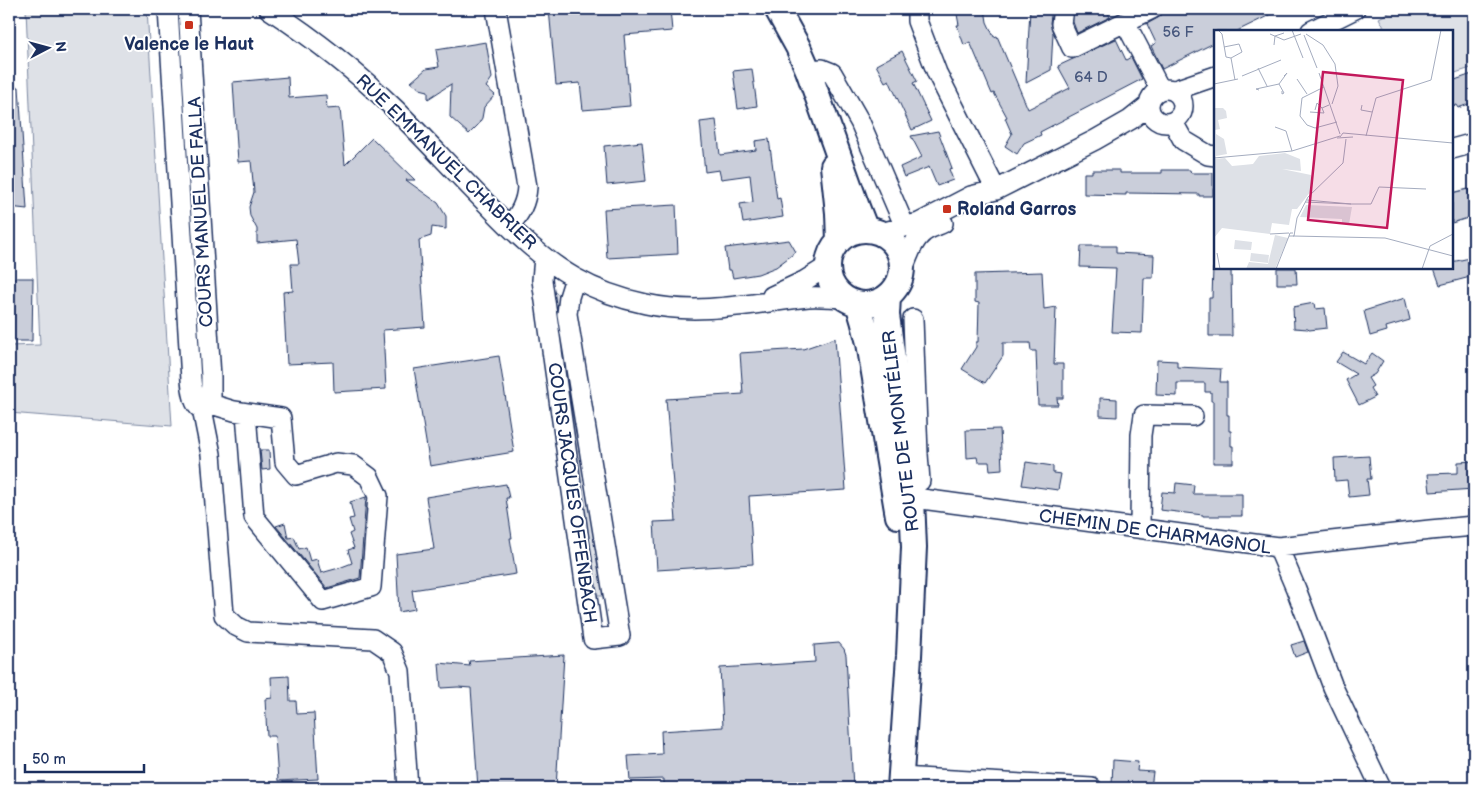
<svg xmlns="http://www.w3.org/2000/svg" width="1483" height="797" font-family="'Balsamiq Sans',sans-serif">
  <rect width="100%" height="100%" fill="#fff"/>
  <filter id="ink" filterUnits="userSpaceOnUse"><feTurbulence type="fractalNoise" baseFrequency=".02" numOctaves="2"/><feDisplacementMap in="SourceGraphic" scale="10" xChannelSelector="R" yChannelSelector="G"/><feConvolveMatrix kernelMatrix="1 2 1 2 8 2 1 2 1" color-interpolation-filters="sRGB"/></filter>
  <g filter="url(#ink)">
    <path fill="#dee1e7" stroke="#7c88a2" d="M26 9H147L172 426 9 413V346L40 345Z
      M1396 9H1474V67L1452 74V31H1386L1379 18Z
      M550 289 559 295 568 350 556 351Z
      M573 381 605 593 602 596H598L595 593 562 384Z"/>
    <path fill="#caceda" stroke="#1b2f5e" d="M549 9H670L672 31 624 35 630 106 583 110 580 83 556 85Z
      M956 9H985L987 22 994 37 997 36 1028 109 1070 88 1058 66 1116 39 1126 60 1131 57 1142 79 1040 132 1041 135 1024 143 1017 154 1005 146 1012 134 1005 118 1007 117 994 93 992 94 970 42 964 45 957 25H959Z
      M1030 9H1052L1050 23 1053 33 1051 70 1026 83Z
      M1074 9H1106L1110 17 1077 33 1073 22Z
      M1163 9H1282L1237 31H1216V42L1162 69 1151 46 1156 43 1147 24 1161 16Z
      M486 42 492 78 486 87 495 95 484 107 482 118 478 125 469 134 450 117 451 84 428 99V91L420 89 411 82 426 69 439 67 436 50Z
      M902 51 917 81 913 83 931 121 912 130 889 80 885 82 876 65Z
      M752 69 757 106 738 109 733 71Z
      M1472 74 1474 81V102L1458 108 1456 105 1452 106V81Z
      M288 77 289 98 326 95 327 109 340 108 345 165 372 138 415 180H406L438 203 446 216V229L432 227 431 236 419 240 425 327 383 330 386 389 334 392 333 362 287 364 283 292 293 291 291 264H299L296 239 257 243V229L250 216 249 207 254 192 251 161 238 162 233 82Z
      M9 87H19L27 209 9 207Z
      M716 120 720 155 756 150 755 141 769 139 777 199 780 198 783 217 743 223 740 204 753 202 750 175 721 179 719 170 705 172 700 122Z
      M938 131 952 168 949 169 953 180 937 186 929 167 904 177 900 167 922 157 911 136Z
      M642 142 646 181 607 185 604 146Z
      M1092 170H1120V173H1162V170H1190L1191 173H1213V196H1199V194L1126 193V195L1084 194V173H1092Z
      M1468 189 1474 216 1452 223V193Z
      M676 205 678 254 607 258 604 209Z
      M789 240 796 252 776 267 758 274 733 278 731 270H728L725 248Z
      M1081 246H1116V253L1154 255 1153 278H1144L1142 333 1112 332 1116 268 1080 267Z
      M1474 257V276L1440 285 1434 268H1452V262Z
      M1213 268H1231L1232 336H1209V298H1212Z
      M1277 268H1296L1297 284H1277Z
      M1042 272 1044 309 1056 307 1054 364H1063V398H1057L1058 405H1038L1036 351H1031L1030 343H1003V356L985 383 962 369 976 347V342H978L979 303 975 302V274Z
      M9 278H33L32 341H9Z
      M1405 298 1410 320 1386 327 1387 331 1370 336 1364 311Z
      M1314 303 1315 309 1325 308 1327 328 1309 330 1308 329 1294 328 1293 307Z
      M835 338 846 490 749 496 753 564 657 570 654 522 676 521 666 399 743 394 740 353 803 349Z
      M1343 352 1364 364 1372 353 1383 361 1375 374 1368 378 1373 386 1370 388 1375 397 1359 405 1346 380 1356 374 1336 362Z
      M499 356 514 452 430 466 414 369Z
      M1157 360 1177 361V367L1221 369 1220 382H1227V415H1229V431H1231V446H1233V463H1213V401H1211V392H1205V383H1177V396L1156 395Z
      M1100 398 1117 399V417L1100 416Z
      M1000 429 1002 469 990 470 989 462H978L977 457 967 458 966 430Z
      M260 450H269L270 469 262 470Z
      M1369 456 1371 479H1367L1369 495 1349 497 1347 480 1335 481 1334 458Z
      M1474 461V489L1430 492 1428 474 1458 473V462Z
      M1026 462 1053 466V473L1061 474 1058 490 1022 485Z
      M1176 483 1194 485 1193 494H1242V516H1203V515L1160 510 1162 492 1175 493Z
      M506 484 509 498H506L512 538H510L516 574 412 590 415 609 399 612 396 554 434 549 426 497Z
      M366 497 360 578 327 588 276 526 285 523 288 538 294 537 299 549 306 547 310 561 317 559 321 573 339 568 352 563 348 550 354 548 349 534 353 532 349 519 354 518 350 502Z
      M1304 641 1308 652 1295 657 1291 645Z
      M839 643 844 649 846 655 853 788H664V779L630 780 628 756 662 754 661 731 723 727 720 668 815 662 814 645Z
      M564 655 556 788H478L471 688 458 687 441 688 439 663 470 666 469 661Z
      M289 676 290 701H296L297 714 314 713 318 779 278 781 275 736H267L265 699 272 698 271 677Z
      M1113 760 1138 762 1137 771 1153 772 1151 788H1122V786L1112 785Z"/>
    <g fill="none" stroke-linecap="round" stroke-linejoin="round">
      <defs>
        <path id="minor" d="M168 9 191 380C192 391 195 420 211 404V377L188 9
          M269 9C315 39 357 72 396 110 427 141 457 174 488 205 514 232 542 259 575 278 596 290 622 299 646 304 700 316 754 303 808 297 820 296 833 298 845 298
          M496 9 527 187C526 203 520 214 509 226
          M917 9V21L937 73 996 190
          M1063 9 1061 24 1072 48 1125 22
          M1152 9 1125 22 1160 89
          M1311 31 1355 9
          M808 70 822 69 832 73 860 122 905 227
          M1149 106a17 17 0 1 1 34 0a17 17 0 1 1-34 0Z
          M1175 90 1216 76
          M1173 122 1183 140 1208 155 1216 156
          M1452 149 1474 143
          M881 233 919 223 971 196 996 190 1095 140 1130 120 1149 105
          M544 257 542 280 593 639 620 636 567 314 569 297 575 278
          M902 271C908 258 912 241 924 232 929 228 937 226 943 223
          M772 296 804 281 828 266
          M913 319 918 454 920 481
          M211 404 234 411 281 418 285 462 296 475 336 463 353 465 369 477 378 496 371 587 323 601 254 517 246 413
          M202 409 211 454 224 615 236 626 248 632 373 639 392 652 400 671 408 788
          M901 494 922 499 1278 547 1296 589 1333 687 1381 788
          M1140 528 1141 435 1144 415 1193 416
          M1278 547 1430 530 1474 526
          M900 777 1092 788"/>
        <path id="major" d="M777 9 798 47 808 70 857 207 866 230
          M833 166 838 213 839 241
          M828 267a37 37 0 1 1 74 0a37 37 0 1 1-74 0Z
          M888 296 887 315 912 498 914 547 909 656 900 788
          M858 303 863 320 869 343 898 516"/>
      </defs>
      <use href="#minor" stroke="#1b2f5e" stroke-width="22"/>
      <use href="#major" stroke="#1b2f5e" stroke-width="28"/>
      <use href="#minor" stroke="#fff" stroke-width="19"/>
      <use href="#major" stroke="#fff" stroke-width="24"/>
    </g>
  </g>
  <g fill="#c8321e" stroke="#fff" stroke-width="2">
    <rect x="184" y="20" width="10" height="10" rx="2.5"/>
    <rect x="942" y="204" width="10" height="10" rx="2.5"/>
  </g>
  <g text-anchor="middle" dominant-baseline="central" stroke-width="4" stroke-linejoin="round" paint-order="stroke">
    <g font-size="15" fill="#47577d">
      <text x="1178" y="32">56 F</text>
      <text x="1091" y="77">64 D</text>
    </g>
    <g font-size="18" font-weight="bold" fill="#1b2f5e" stroke="#fff">
      <text x="189" y="44">Valence le Haut</text>
      <text x="957" y="209" text-anchor="start">Roland Garros</text>
    </g>
    <g font-size="18" fill="#1b2f5e" stroke="#fff">
      <text transform="translate(446 162) rotate(44)">RUE EMMANUEL CHABRIER</text>
      <text transform="translate(201 212) rotate(-93)">COURS MANUEL DE FALLA</text>
      <text transform="translate(901 431) rotate(-97)">ROUTE DE MONTÉLIER</text>
      <text transform="translate(572 493) rotate(82)">COURS JACQUES OFFENBACH</text>
      <text transform="translate(1155 532) rotate(8)">CHEMIN DE CHARMAGNOL</text>
    </g>
  </g>
  <g transform="translate(1214 30)">
    <rect width="239" height="239" fill="#fff"/>
    <path d="M0 78H9L12 81 13 88 4 90 6 99 1 100ZM2 104 10 109 13 124 2 126ZM71 123 86 129 87 141 68 139 97 145V161L83 179H78L75 195 58 193 56 204 8 198 0 208V129L11 128 18 136 29 135 39 134 45 126ZM92 175 138 177 135 194 128 193V189L86 187ZM61 205 74 208 61 239H32L35 232 54 234ZM21 210 38 212 37 220 20 219ZM37 223 55 225 54 233 36 231Z" fill="#dee1e7"/>
    <path fill="none" stroke="#a4acbf" stroke-width="1" d="M4 0 8 4 12 27 17 28M78 0 89 28M56 4 70 10 87 4M92 4 109 15 121 34 124 56 118 74M90 5 103 38M60 15 61 6 70 3M10 17 25 14 28 22 17 28M17 28 21 50M44 38 53 56M105 43 126 104M28 46 67 30M83 49 93 64M0 54 24 49M65 54 70 63 68 64V61M110 57 88 68 86 86 93 95 101 98 123 92M45 60 42 59 65 54 73 43 70 46M148 75 147 80 158 82M101 80 103 73 108 78 115 75M96 82 110 83 108 78M61 97 72 101 78 121M152 106 162 68 217 50 227 0M126 107 129 103 239 113M123 108 139 107M0 128 78 121 126 106M91 172 137 174 93 170M137 174H157L165 157 212 159M79 203H76L75 206H80L83 188 94 167 129 133 132 109M56 204 75 203M79 206 171 208 239 226M3 223 6 239M62 239 75 206M208 239 216 216 239 204"/>
    <path fill="#c2185b" fill-opacity="0.15" stroke="#c2185b" stroke-width="2.5" d="M109 42 189 50 173 198 94 190Z"/>
    <rect width="239" height="239" fill="none" stroke="#1b2f5e" stroke-width="2.5"/>
  </g>
  <rect width="1483" height="797" fill="none" stroke="#fff" stroke-width="30"/>
  <rect x="15" y="15" width="1453" height="767" fill="none" stroke="#1b2f5e" stroke-width="2" filter="url(#ink)"/>
  <g transform="translate(48 48) rotate(84)" stroke="#ffffff" stroke-width="4" paint-order="stroke">
  <path d="M0-4L9 19L0 12L-9 19Z" fill="#1b2f5e"/>
  <text y="-8" font-size="14" font-weight="bold" text-anchor="middle" fill="#1b2f5e">N</text>
  </g>
  <path d="M25 764v8h119v-8" fill="none" stroke="#1b2f5e" stroke-width="2.5"/>
  <text x="32" y="764" font-size="15" fill="#1b2f5e" stroke="#ffffff" stroke-width="4" paint-order="stroke">50 m</text>
</svg>
